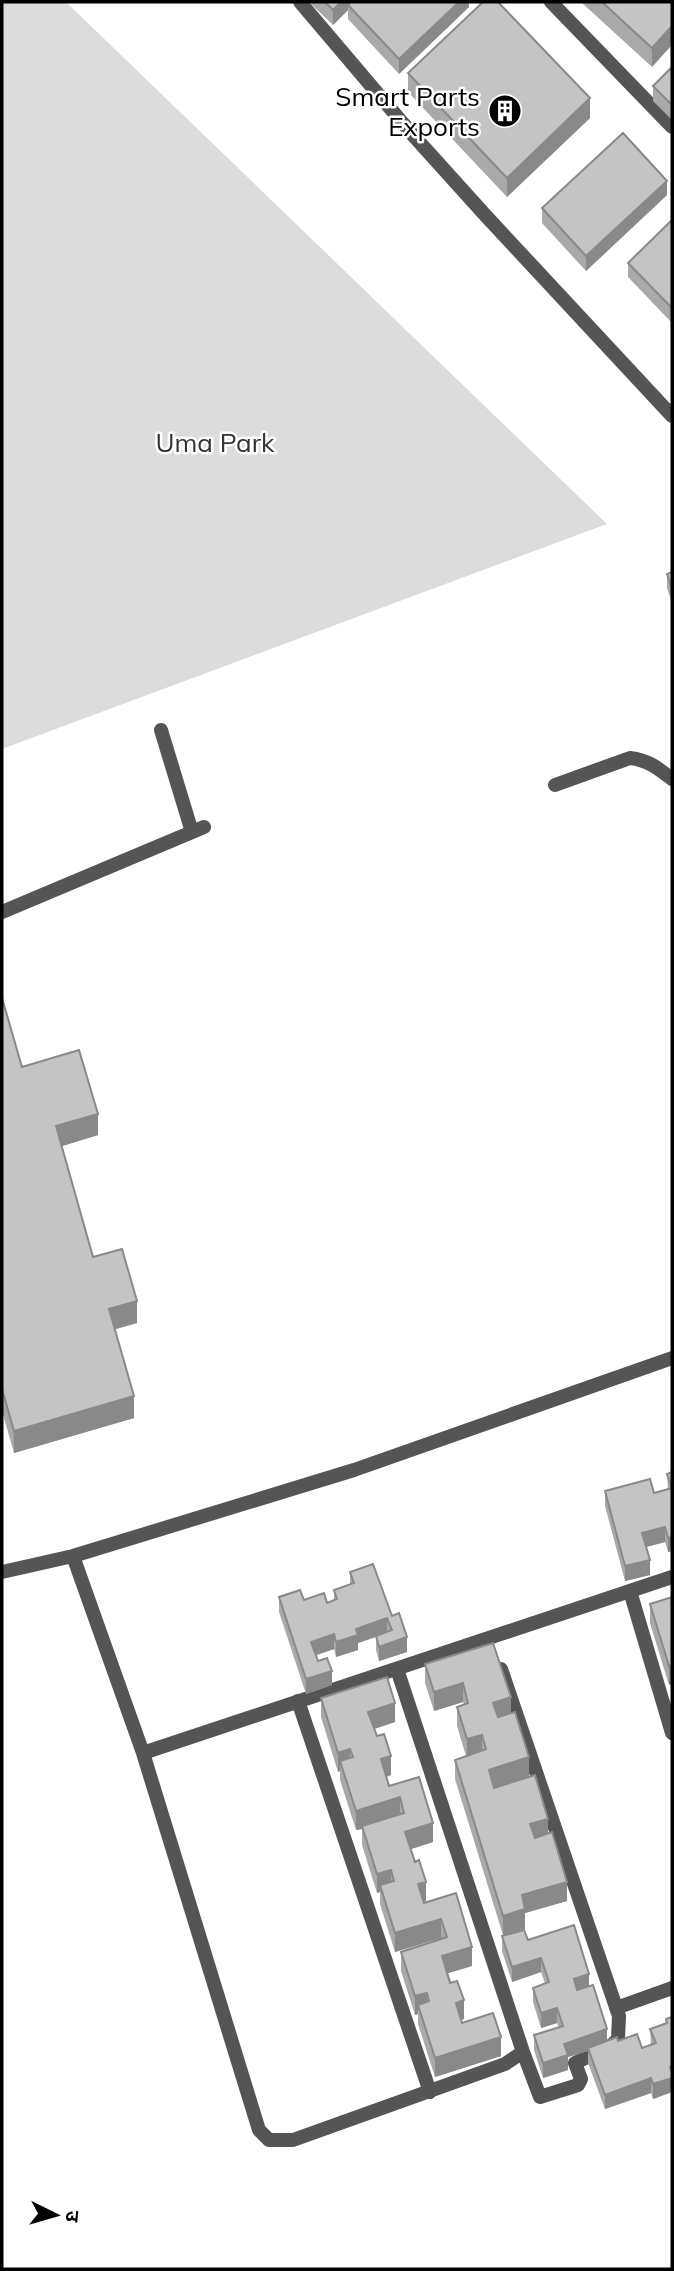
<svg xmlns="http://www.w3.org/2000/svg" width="674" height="2271" font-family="Mulish,'Noto Sans Devanagari',sans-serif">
  <rect width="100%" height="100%" fill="#fff"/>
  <path fill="#dcdcdc" d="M2 2H66L607 524 2 749Z"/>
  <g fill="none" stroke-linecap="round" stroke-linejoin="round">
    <path stroke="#555" stroke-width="14" d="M161 730 192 832
      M2 912 204 827"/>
    <path stroke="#555" stroke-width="14" d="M300 2 412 134 486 216 672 416
      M551 2 672 127
      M555 785 630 758C648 760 658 768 672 779
      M73 1556 143 1753 672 1577
      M2 1572 73 1556 354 1470 672 1358
      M630 1591 672 1733
      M501 1669 619 2016 618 2039 612 2045 575 2063 581 2079 578 2085 540 2097 523 2052
      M298 1701 430 2092
      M143 1753 259 2130 269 2140H293L505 2064 523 2052 397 1669
      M616 2008 672 1988"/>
  </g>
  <path fill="#a9a9a9" d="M309 2H469V7L399 74 348 19V10L333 25Z
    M581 2H672L652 67Z
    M672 67V120L653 101V86Z
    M408 73 590 118 507 197 408 92Z
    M667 195 586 271 542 223V208Z
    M672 220V323L628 277V263Z
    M672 572V603L667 588V574Z
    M2 998 22 1067 98 1135 62 1146 93 1257 137 1323 115 1329 134 1418 14 1453 2 1411Z
    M672 1472V1551L668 1552 665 1542 646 1547 650 1575 625 1581 605 1506V1491L654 1493 668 1490 667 1474Z
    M350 1572 392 1616 407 1652 379 1661 376 1650V1637L358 1643V1650L336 1657 334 1649 316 1655 318 1661 332 1685 306 1694 279 1612V1597L327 1603 334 1600V1590L350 1584Z
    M672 1597 669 1685 650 1623V1604Z
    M493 1643 511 1714 529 1777 548 1833 567 1901 525 1913V1929L503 1935 455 1779V1760L466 1756 457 1726V1707L464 1704 463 1702 434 1711 425 1683V1664Z
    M321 1698 395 1722 374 1729 391 1775 387 1777 389 1786 419 1777 433 1842 411 1849 426 1901 424 1902V1903L456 1893 472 1966 448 1973 464 2019 461 2020 462 2023 501 2056 435 2077 418 2024V2014L415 2015 401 1971V1952L442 1939 441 1938 395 1952 380 1904V1892L377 1893 362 1845V1829L356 1830 340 1780V1771L338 1772 321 1717Z
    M502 1936 528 1940 589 1986 607 2041H618L642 2048 651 2045 650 2029 666 2023V2019L672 2017V2092L653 2099 651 2093 605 2109 588 2063V2051L568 2057V2070L543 2078 534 2050V2035L559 2028 557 2023 541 2028 533 2002V1988L545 1983 541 1972 512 1982 502 1951Z"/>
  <path fill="#898989" d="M341 2H355L348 5V10L333 25V10Z
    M459 2H469V7L399 74V59Z
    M672 26V45L652 67V48Z
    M590 98V118L507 197V178Z
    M667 181V195L586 271V256Z
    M98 1114V1135L56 1148V1126Z
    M137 1301V1323L109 1331V1309Z
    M134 1396V1418L14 1453V1431Z
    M665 1527V1542L642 1548V1533Z
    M672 1537V1551L668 1552V1538Z
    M650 1560V1575L625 1581V1566Z
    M387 1618V1633L358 1643V1650L336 1657V1642L356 1629Z
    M334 1634V1649L311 1657V1642Z
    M407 1637V1652L379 1661V1647Z
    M672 1665V1684L669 1685V1666Z
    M332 1671V1685L306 1694V1679Z
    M463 1683V1702L434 1711V1692Z
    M511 1697V1716L493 1722V1703Z
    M395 1703V1722L368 1731V1712Z
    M482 1735V1754L467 1758V1739Z
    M350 1749V1768L340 1761V1771L338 1772V1753Z
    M391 1756V1775L381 1778V1759Z
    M529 1757V1777L489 1790V1770Z
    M400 1797V1816L362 1826V1829L356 1830V1811Z
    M548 1819V1838L530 1843V1824Z
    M433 1823V1842L405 1851V1832Z
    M391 1870V1889L380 1885V1892L377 1893V1874Z
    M426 1882V1901L418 1903V1884Z
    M567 1882V1901L525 1913V1929L503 1935V1916L522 1895Z
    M441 1919V1938L395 1952V1933Z
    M472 1947V1966L442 1975V1956Z
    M541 1958V1972L512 1982V1967Z
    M589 1974V1989L574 1994V1979Z
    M427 1993V2012L418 2005V2014L415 2015V1996Z
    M464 2000V2019L456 2022V2003Z
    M557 2008V2023L541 2028V2013Z
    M607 2029V2044L588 2048V2051L568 2057V2070L543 2078V2063L564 2044Z
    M501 2037V2056L435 2077V2058Z
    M672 2066V2092L653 2099V2084L670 2067Z
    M651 2078V2093L605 2109V2095Z"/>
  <path fill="#c4c4c4" stroke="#898989" stroke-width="2" d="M325 2H341L333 10Z
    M351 2H459L399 59 348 5Z
    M483 2H498L590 98 507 178 408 73Z
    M602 2H672V26L652 48Z
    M672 67V105L653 86Z
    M623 133 667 181 586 256 542 208Z
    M672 220V308L628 263Z
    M672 572V588L667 574Z
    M2 998 22 1067 79 1050 98 1114 56 1126 93 1257 122 1249 137 1301 109 1309 134 1396 14 1431 2 1389Z
    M672 1472V1537L668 1538 665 1527 642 1533 650 1560 625 1566 605 1491 650 1479 654 1493 672 1488 667 1474Z
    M373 1564 392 1616 399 1613 407 1637 379 1647 376 1636 392 1630 387 1618 356 1629 358 1635 336 1642 334 1634 311 1642 318 1661 327 1658 332 1671 306 1679 279 1597 300 1590 304 1600 324 1593 327 1603 337 1599 334 1590 354 1583 350 1572Z
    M672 1597V1665L669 1666 650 1604Z
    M493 1643 511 1697 493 1703 498 1717 515 1712 529 1757 489 1770 494 1788 535 1775 548 1819 530 1824 535 1838 552 1832 567 1882 522 1895 525 1909 503 1916 455 1760 486 1749 482 1735 467 1739 457 1707 468 1703 463 1683 434 1692 425 1664Z
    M387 1677 395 1703 368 1712 377 1736 384 1734 391 1756 381 1759 389 1786 419 1777 433 1823 405 1832 415 1862 419 1860 426 1882 418 1884 424 1903 456 1893 472 1947 442 1956 450 1983 457 1981 464 2000 456 2003 462 2023 493 2013 501 2037 435 2058 418 2005 429 2001 427 1993 415 1996 401 1952 447 1937 441 1919 395 1933 380 1885 394 1881 391 1870 377 1874 362 1826 404 1813 400 1797 356 1811 340 1761 353 1757 350 1749 338 1753 321 1698Z
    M574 1925 589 1974 574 1979 577 1990 593 1985 607 2029 564 2044 568 2055 543 2063 534 2035 563 2026 557 2008 541 2013 533 1988 549 1982 541 1958 512 1967 502 1936 524 1930 528 1940Z
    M672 2017V2066L670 2067 672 2073V2078L653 2084 651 2078 605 2095 588 2048 617 2037 618 2041 637 2034 642 2048 656 2043 650 2029 667 2023 666 2019Z"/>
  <defs>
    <symbol id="building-disc" viewBox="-11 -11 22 22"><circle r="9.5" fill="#000" stroke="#fff"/><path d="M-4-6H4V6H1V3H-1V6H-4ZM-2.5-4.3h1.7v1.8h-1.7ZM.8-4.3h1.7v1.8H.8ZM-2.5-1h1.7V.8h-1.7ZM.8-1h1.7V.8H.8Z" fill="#fff"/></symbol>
  </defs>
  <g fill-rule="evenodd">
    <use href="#building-disc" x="486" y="92" width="38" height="38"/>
  </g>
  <g text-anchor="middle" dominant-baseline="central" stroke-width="5" stroke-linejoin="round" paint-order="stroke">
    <g font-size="26" fill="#000" stroke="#fff" text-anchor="end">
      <text x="480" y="96">Smart Parts<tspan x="480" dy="30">Exports</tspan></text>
    </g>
    <g font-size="26" fill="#333" stroke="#fff">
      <text x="215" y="442">Uma Park</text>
    </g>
  </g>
  <rect width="674" height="2271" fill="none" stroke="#000000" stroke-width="7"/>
  <g transform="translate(56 2215) rotate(95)" stroke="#ffffff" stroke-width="5" paint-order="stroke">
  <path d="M0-5L12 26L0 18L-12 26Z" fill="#000000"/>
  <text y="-10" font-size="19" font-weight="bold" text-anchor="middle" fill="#000000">उ</text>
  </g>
</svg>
